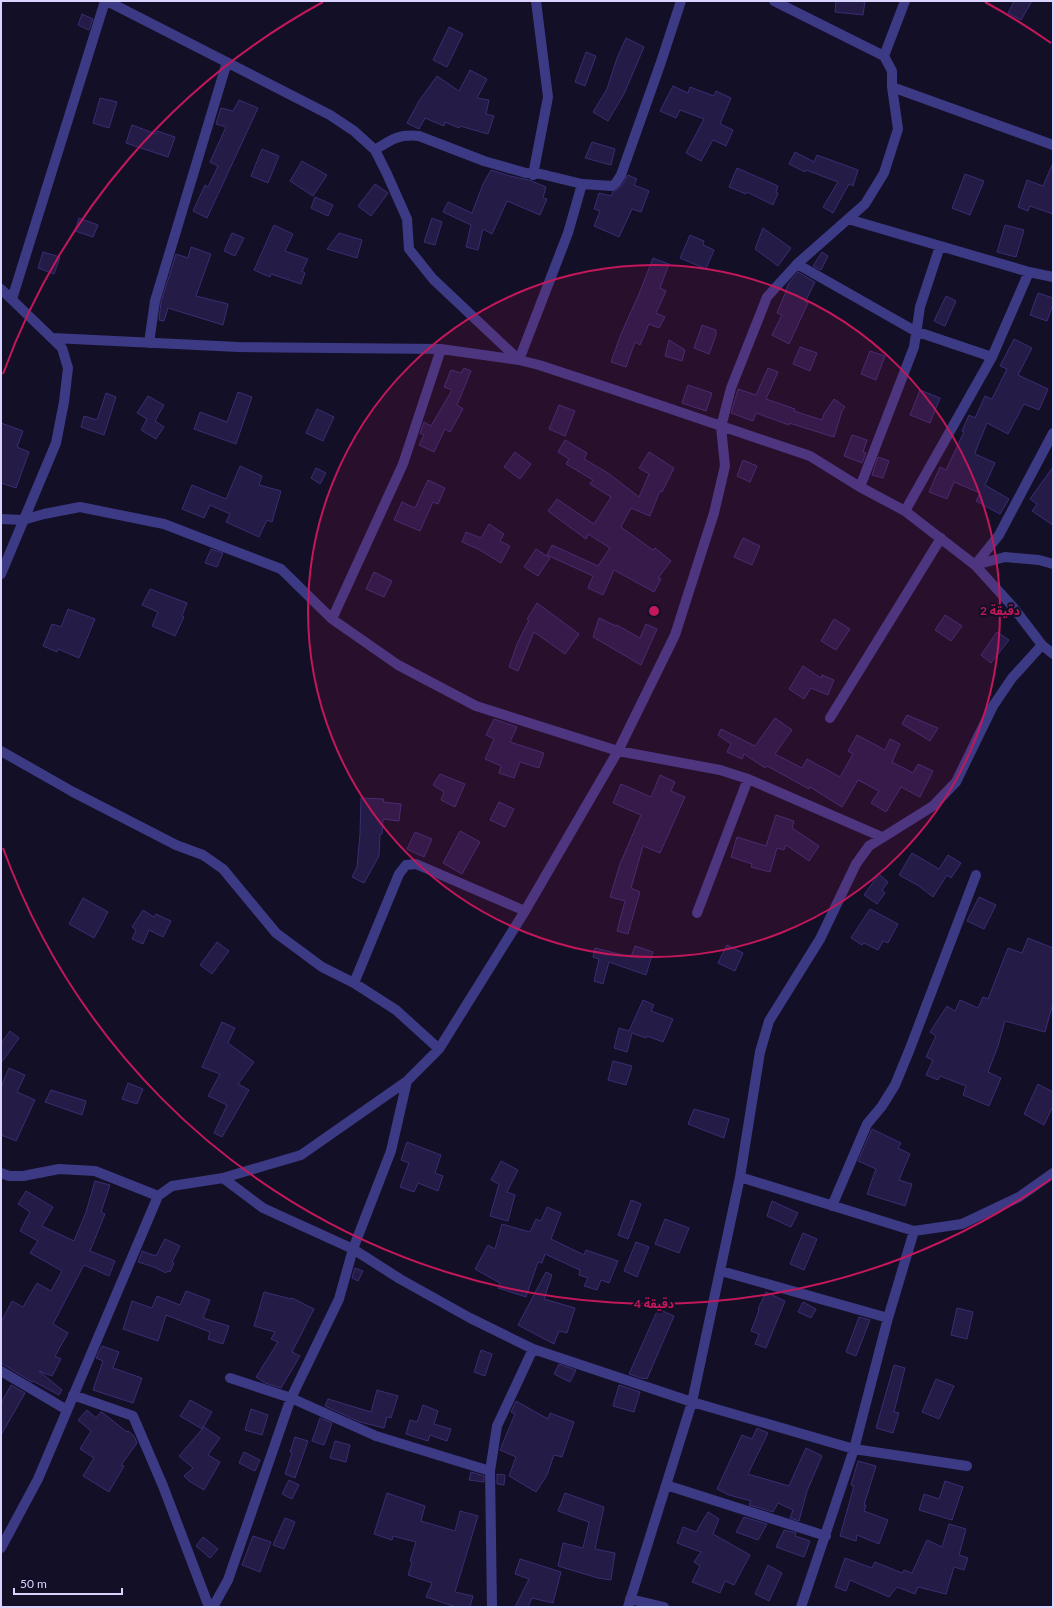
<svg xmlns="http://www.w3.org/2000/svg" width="1054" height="1608" font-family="Lato,'Noto Sans Arabic',sans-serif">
  <rect width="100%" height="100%" fill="#130f26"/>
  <path fill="#241b47" stroke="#3b2d73" d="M836 1H865L863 15 835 12Z
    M1014 1H1032L1021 20 1008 13Z
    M82 14 93 19 89 30 78 25Z
    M449 27 463 34 447 67 433 60Z
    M626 38 644 47 624 94 608 121 593 112 607 89 617 58Z
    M586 52 596 56 585 86 575 82Z
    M470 70 487 79 477 98 489 100 486 114 494 116 488 134 460 126 459 128 445 122 444 126 425 118 419 129 407 123 419 101 437 76 459 91Z
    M673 86 688 93 690 87 714 96 716 91 731 98 720 124 733 130 726 146 713 140 701 161 686 153 704 119 680 110 676 118 660 111Z
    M100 98 117 102 109 128 93 123Z
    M239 100 258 108 207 218 193 211 205 185 208 187 218 166 210 162 226 127 216 124 221 108 233 111Z
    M132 125 156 134 157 131 175 137 168 157 126 143Z
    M592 142 615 149 611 165 585 158Z
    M262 149 279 156 268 183 251 176Z
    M795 152 814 162 817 155 858 170 853 186 849 184 833 213 823 207 838 182 806 170 805 172 789 164Z
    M302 161 327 175 313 196 290 181Z
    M1053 163V214L1030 206 1028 211 1018 207 1027 180 1043 186Z
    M737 168 778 186 776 192 778 193 773 205 747 192 746 194 729 187Z
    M491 170 510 176 529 180 546 187 543 198 547 199 540 215 507 201 492 234 483 229 478 250 466 247 471 225 443 212 448 202 472 213 483 184Z
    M965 174 984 181 970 215 952 208Z
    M628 175 637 179 634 185 649 191 641 212 632 209 619 237 594 226 600 211 594 209 599 193 611 196 613 192 621 187Z
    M375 184 388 193 371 216 358 206Z
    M315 197 333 205 328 216 311 208Z
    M79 218 98 225 93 237 75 231Z
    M432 218 442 222 435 245 424 242Z
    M274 225 293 234 285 251 308 259 302 271 305 273 301 284 271 274 270 277 254 270Z
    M1005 225 1024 230 1016 257 997 252Z
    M763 228 791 248 778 266 755 249Z
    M232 233 244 238 235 256 224 251Z
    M339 233 362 240 357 258 327 249Z
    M690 235 704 241 703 245 714 250 706 269 680 258Z
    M191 247 211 254 196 296 228 304 223 325 168 308 164 321 159 320 161 302 176 254 188 258Z
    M43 252 60 257 54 274 38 268Z
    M822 252 828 256 821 270 813 266Z
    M653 258 669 264 660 288 666 291 656 313 665 317 659 328 649 324 640 345 635 342 626 367 611 362 621 334 639 294Z
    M798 272 815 282 805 302 808 303 789 344 772 335 782 315 777 313 787 289H786L789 283Z
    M1038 293 1053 298V304L1047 321 1030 315Z
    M946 296 956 301 945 326 934 321Z
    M702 325 716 330V335L709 354 694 348Z
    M1014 339 1032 348 1018 375 1048 389 1039 410 1024 404 1008 434 987 423 976 450 975 454 995 463 985 485 1009 499 1000 514 976 501 980 493 954 482 947 499 929 492 940 467 946 470 964 432 962 431 969 415 975 418 985 396 992 399 1007 369 1000 366Z
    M669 340 685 350 682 361 665 356Z
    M800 347 817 353 810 371 793 364Z
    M870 351 885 356 876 380 861 374Z
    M464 368 471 371 457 405 463 409 450 432 445 429 434 452 419 445 424 435 420 433 424 422 431 426 452 390 444 387 451 370 461 373Z
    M768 368 778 372 766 399 795 409 794 411 822 420 824 414 834 399 845 407 842 411 834 437 789 423V425L756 413 753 421 731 413 738 389 756 395Z
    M688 385 712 393 706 411 682 403Z
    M920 390 940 398 930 423 910 415Z
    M238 392 252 397 236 444 194 429 200 412 227 422Z
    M106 393 116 397 104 435 81 427 84 416 97 420Z
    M148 396 164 405 155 421 164 427 156 439 141 430 147 419 137 413Z
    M559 405 575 411 565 436 549 429Z
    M317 409 334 417 323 441 306 433Z
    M1 423 23 431 17 447 29 452 16 488 1 483Z
    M852 435 867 440 863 452 866 453 862 463 844 456Z
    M565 440 587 453 584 459 608 473 639 497 649 474 639 468 649 452 674 468 662 492 660 491 650 516 631 508 621 527 653 550 655 548 671 561 658 578 661 579 654 592 614 570 603 595 588 588 593 576 547 555 552 545 598 566 610 548 588 534 586 539 548 511 557 499 594 524 611 497 590 484 593 480 566 464 569 459 558 452Z
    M515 452 531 464 520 479 504 467Z
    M878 457 889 461 883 478 872 475Z
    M743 460 757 466 750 482 737 476Z
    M240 466 262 476 259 485 281 491 272 522 267 520 259 537 226 522 230 514 210 505 204 518 182 509 192 485 226 499Z
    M1053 467V525L1032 511 1037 504 1030 499Z
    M316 468 326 473 320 484 311 478Z
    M428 480 445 488 438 504 433 502 420 531 394 520 402 502 415 508Z
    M489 524 504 534 500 541 510 546 501 563 478 549 462 542 466 532 481 538Z
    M743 538 760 546 752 565 734 557Z
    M211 549 223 553 217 567 205 563Z
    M536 549 550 558 538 576 524 567Z
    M374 572 392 581 384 597 366 589Z
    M150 589 187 603 182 616 184 617 175 636 152 626 158 612 142 605Z
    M537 603 579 634 565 654 534 632 518 671 509 667 517 644 529 620 527 619Z
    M68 609 95 619 79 658 58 649 57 652 43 646 52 624 61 627Z
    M945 615 962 626 951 641 935 630Z
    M599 618 616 626 617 625 640 638 646 624 657 629 641 665 593 637Z
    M834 619 850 629 836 650 821 641Z
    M997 632 1009 640 991 663 981 655Z
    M803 666 821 678 822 675 834 680 828 695 811 688 804 699 789 689Z
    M907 715 938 728 930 741 902 724Z
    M775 718 792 730 775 754 802 768 807 759 840 777 853 754 848 751 857 735 885 750 890 739 900 744 892 762 913 773 918 764 933 771 920 797 901 787 886 812 871 803 879 791 858 780 842 807 810 787 809 789 767 766 765 768 744 754 742 759 727 752 731 744 718 735 721 729 755 746Z
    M494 719 517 727 510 742 544 753 539 768 520 762 514 778 499 773 501 766 485 759 494 739 486 735Z
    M440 774 465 784 455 807 441 800 444 792 433 785Z
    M660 775 675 782 671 791 685 797 660 853 643 846 631 888 640 892 628 934 617 931 625 901 610 897 620 864 641 815 613 803 621 784 651 797Z
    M361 798 384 799 383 802 401 804 399 821 383 819 382 834H380L379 856 364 883 352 877 357 867 360 834Z
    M499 802 514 809 505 827 490 820Z
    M776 815 794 821 792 828 819 846 809 861 786 845 784 850 777 848 770 872 751 867 752 864 731 857 737 837 766 846Z
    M460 831 480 842 462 874 443 863Z
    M415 832 432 839 424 857 407 849Z
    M912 853 939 869 948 855 961 863 951 878 947 875 933 897 919 886 899 875Z
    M879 874 888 882 882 890 885 893 877 904 864 895Z
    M979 897 996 905 984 929 967 921Z
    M83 898 108 912 94 938 69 924Z
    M870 909 898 924 888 943 883 941 878 950 864 943 862 945 851 938Z
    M143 910 154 917 156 914 171 921 163 937 149 930 143 944 132 939 136 930 132 927Z
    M1028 938 1053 948V1003L1045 1032 1005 1021 998 1046 988 1072 1001 1078 989 1106 963 1095 966 1086 940 1076 938 1080 926 1075 933 1060 926 1057 936 1036 930 1032 947 1006 955 1011 960 1000 978 1008 983 997 988 999 1008 948 1022 953Z
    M217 942 229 951 212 974 200 965Z
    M727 945 743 953 735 971 718 963Z
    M635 946 653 952 646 975 609 962 603 984 594 981 599 959 593 957 595 948 631 957Z
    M643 1000 654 1005 651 1011 673 1019 663 1042 647 1036 646 1038 632 1033 627 1052 614 1048 619 1028 629 1031Z
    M222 1022 235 1028 228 1043 254 1062 238 1084 249 1090 222 1137 214 1133 227 1105 208 1096 220 1074 202 1067Z
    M10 1031 19 1038 1 1063V1043Z
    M613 1061 632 1066 626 1085 608 1080Z
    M9 1068 25 1075 17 1092 35 1100 16 1141 1 1135V1087Z
    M128 1083 143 1089 137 1104 122 1099Z
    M1038 1084 1053 1092V1106L1044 1125 1024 1114Z
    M51 1090 86 1101 82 1115 45 1102Z
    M694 1109 729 1119 724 1138 688 1124Z
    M872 1129 901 1143 898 1148 910 1154 899 1180 912 1184 905 1206 867 1194 876 1169 858 1161Z
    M407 1142 441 1155 435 1173 443 1176 438 1191 418 1183 414 1192 400 1187 409 1163 401 1160Z
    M501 1161 518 1170 507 1192 515 1195 508 1221 490 1216 499 1184 491 1180Z
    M95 1181 110 1185 101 1212 105 1214 90 1251 115 1261 109 1276 84 1265 53 1324 68 1333 55 1356 61 1359 52 1376 39 1371 62 1390 59 1395 33 1381 32 1382 1 1363V1322L12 1301 23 1307 37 1283 51 1291 62 1271 30 1253 38 1241 20 1231 30 1212 18 1204 26 1191 53 1207 42 1226 74 1241 86 1212Z
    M631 1200 641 1204 628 1239 618 1235Z
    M772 1201 798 1213 791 1227 767 1216Z
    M547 1207 561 1213 551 1239 584 1255 586 1250 618 1261 609 1283 601 1280 597 1290 584 1286 588 1278 579 1275 580 1270 545 1254 542 1263 538 1262 526 1297 498 1288 500 1283 475 1269 488 1245 495 1249 502 1224 530 1232 536 1219 541 1221Z
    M665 1219 689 1228 679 1253 655 1244Z
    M803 1233 817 1239 804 1270 790 1264Z
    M165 1239 180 1246 172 1262 174 1263 170 1272 167 1271 166 1273 154 1267 138 1262 142 1251 156 1256Z
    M636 1242 649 1247 637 1277 624 1271Z
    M355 1268 363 1271 358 1281 352 1278Z
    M546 1272 552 1275 544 1299 575 1308 567 1333 559 1331 554 1344 518 1325Z
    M186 1291 210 1300 203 1318 229 1326 223 1344 208 1339 210 1332 166 1315 158 1341 123 1329 132 1301 152 1308 157 1296 180 1305Z
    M264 1292 291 1299 292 1298 314 1309 292 1352 300 1356 281 1388 265 1383 256 1377 278 1342 271 1339 275 1332 254 1326Z
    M766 1292 785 1301 766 1348 755 1344 759 1334 751 1331 759 1310 758 1309Z
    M803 1302 816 1309 811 1318 798 1312Z
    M957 1308 973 1312 967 1339 951 1335Z
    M658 1309 674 1316 647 1379 645 1378 644 1379 629 1374Z
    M859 1317 870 1320 856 1356 846 1352Z
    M102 1346 119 1352 113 1368 142 1378 133 1403 93 1390 103 1361 96 1358Z
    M481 1350 492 1354 485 1376 474 1372Z
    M559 1364 576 1370 570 1382 554 1374Z
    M894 1365 905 1368 894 1412 899 1413 893 1433 876 1428Z
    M936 1379 954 1386 939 1419 922 1412Z
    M11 1385 25 1393 1 1435V1403Z
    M619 1385 640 1392 634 1412 613 1406Z
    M377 1390 398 1396 391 1418 387 1417 384 1428 360 1422 325 1406 328 1399 371 1412Z
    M190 1400 212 1412 202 1429 180 1416Z
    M516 1401 548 1419 550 1413 574 1422 562 1457 554 1455 547 1475 536 1492 509 1476 516 1457 500 1450 515 1414 511 1412Z
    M423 1405 438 1411 434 1424 451 1429 447 1441 430 1435 428 1441 406 1434 410 1420 417 1422Z
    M251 1409 268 1415 262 1435 245 1430Z
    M87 1410 96 1418 101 1412 103 1413 127 1432 128 1431 134 1436 137 1443 121 1465 124 1466 109 1492 83 1476 94 1458 80 1449 91 1431 78 1420Z
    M320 1418 332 1423 324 1445 312 1441Z
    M204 1427 220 1438 208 1455 220 1462 204 1490 189 1481 184 1476 193 1468 179 1456Z
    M757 1428 768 1433 748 1474 789 1486 806 1448 822 1456 807 1491 799 1521 790 1518 793 1510 778 1503 773 1512 749 1505 751 1501 729 1495 717 1489 742 1435 752 1439Z
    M295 1437 308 1441 295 1478 285 1474 292 1453 290 1452Z
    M335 1441 350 1445 346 1462 330 1458Z
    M244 1452 260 1460 255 1471 239 1463Z
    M858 1461 876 1466 864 1505H866L864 1511 888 1520 879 1544 857 1535 856 1541 840 1536 854 1486 851 1485Z
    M471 1472 484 1476V1482L469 1480Z
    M497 1474 505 1475 504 1485 497 1484Z
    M289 1480 299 1485 292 1499 282 1494Z
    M945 1481 963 1487 952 1520 919 1510 924 1494 939 1499Z
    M387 1493 425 1506 421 1521 455 1531 460 1511 478 1516 455 1592 473 1596 470 1607H456L426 1597 432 1583 408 1575 412 1562 410 1561 416 1542 393 1536 392 1540 374 1534Z
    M565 1493 604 1507 595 1549 615 1553 611 1580 598 1578 558 1566 563 1543 583 1548 589 1522 558 1511Z
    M708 1512 719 1519 713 1534 750 1555 734 1585 725 1581 720 1593 692 1582 700 1566 694 1562 701 1552 677 1543 683 1527 696 1532Z
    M744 1517 767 1524 758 1540 736 1532Z
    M285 1518 295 1522 284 1549 273 1545Z
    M949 1524 966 1529 959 1555 968 1558 964 1570 954 1567 946 1594 918 1587 915 1594 897 1587 889 1597 850 1580 846 1591 835 1587 845 1558 872 1568 875 1562 902 1573 904 1570 912 1573 927 1540 942 1547Z
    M784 1530 796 1533 795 1536 810 1541 804 1557 776 1547Z
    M253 1536 271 1542 260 1572 242 1565Z
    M203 1537 218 1549 210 1558 196 1546Z
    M520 1559 561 1572 553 1603 532 1598 528 1607H515L529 1579 515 1574Z
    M768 1565 782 1573 769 1601 755 1594Z"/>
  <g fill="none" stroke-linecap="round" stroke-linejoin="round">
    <path stroke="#3d3a85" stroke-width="10" d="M107 1 330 115 354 131 375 150 387 174 407 219 409 249 433 279 519 360 539 365 612 389 810 456 860 487 905 511 975 565 1013 607 1042 645 1053 654
      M884 56 905 1
      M892 87 1053 145
      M375 150C392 139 398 134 419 136L484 161 526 173 541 174 582 184 612 186 616 183 621 175 661 62 681 1
      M533 175 548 97 536 1
      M848 219 1029 272 1053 277
      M797 264 915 331 992 357
      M1 289 62 348 68 368 64 402 56 443 1 574
      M12 299 105 1
      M53 338 238 347 441 349 519 360 568 233 582 184
      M149 343 155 301 227 62
      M860 487 914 347 920 307 940 246
      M905 511 992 357 1029 272
      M1 519 23 520 44 514 80 507 164 524 281 569 332 619 398 665 476 706 618 751 720 770 748 779 882 837
      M975 565 999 535 1053 433
      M975 565 1005 557 1039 560 1053 564
      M332 619 403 464 441 349
      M830 718 941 538
      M1 751 73 792 176 845 203 855 223 869 276 933 322 967 354 983 396 1010 439 1049
      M697 913 748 779
      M354 983 399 874 406 865 416 864 525 911
      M1 1173 9 1176H23L59 1169 95 1171 158 1196
      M740 1177 914 1231 962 1224 1019 1197 1053 1173
      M223 1178 263 1208 353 1249 400 1279 470 1318 533 1349 692 1402 854 1449 967 1466
      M832 1206 867 1124 882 1106 895 1085 909 1051 976 875
      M721 1271 888 1318
      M1 1371 67 1410
      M230 1378 291 1398 376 1436 490 1471
      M73 1395 133 1416 163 1486 209 1607
      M666 1485 826 1536
      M1 1548 38 1479 158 1196 172 1186 223 1178 301 1155 407 1081 439 1049 525 911 618 751 675 635 714 513 725 466 721 427 731 388 767 297 797 264 865 204 884 173 898 129 892 87V71L884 56 774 1
      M630 1599 664 1607
      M213 1607 228 1580 291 1398 339 1299 353 1249 391 1151 407 1081
      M492 1607 490 1471 497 1426 533 1349
      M628 1607 692 1402 740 1177 760 1052 769 1021 820 939 856 864 869 846 933 806 956 782 993 706 1012 678 1042 645
      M801 1607 854 1449 888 1318 914 1231"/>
  </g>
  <circle cx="654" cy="611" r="346" fill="#c2185b" fill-opacity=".12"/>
  <g fill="none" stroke="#c2185b" stroke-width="2">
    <circle cx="654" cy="611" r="346"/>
    <path d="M1051 1179A693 693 0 0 1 3 848M3 374A693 693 0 0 1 323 2M985 2A693 693 0 0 1 1051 43"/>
  </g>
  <circle cx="654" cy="611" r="6" fill="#c2185b" stroke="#130f26" stroke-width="2"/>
  <g font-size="12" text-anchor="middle" font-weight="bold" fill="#c2185b" stroke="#130f26" stroke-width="4" stroke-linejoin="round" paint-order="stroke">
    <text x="1000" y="615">2 دقيقة</text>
    <text x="654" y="1308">4 دقيقة</text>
  </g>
  <rect width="1054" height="1608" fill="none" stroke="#d9d4ff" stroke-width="4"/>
  <path d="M14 1588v6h108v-6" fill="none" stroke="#d9d4ff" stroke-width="2"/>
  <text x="20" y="1588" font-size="12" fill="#d9d4ff" stroke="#130f26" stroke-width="3" paint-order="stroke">50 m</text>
</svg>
